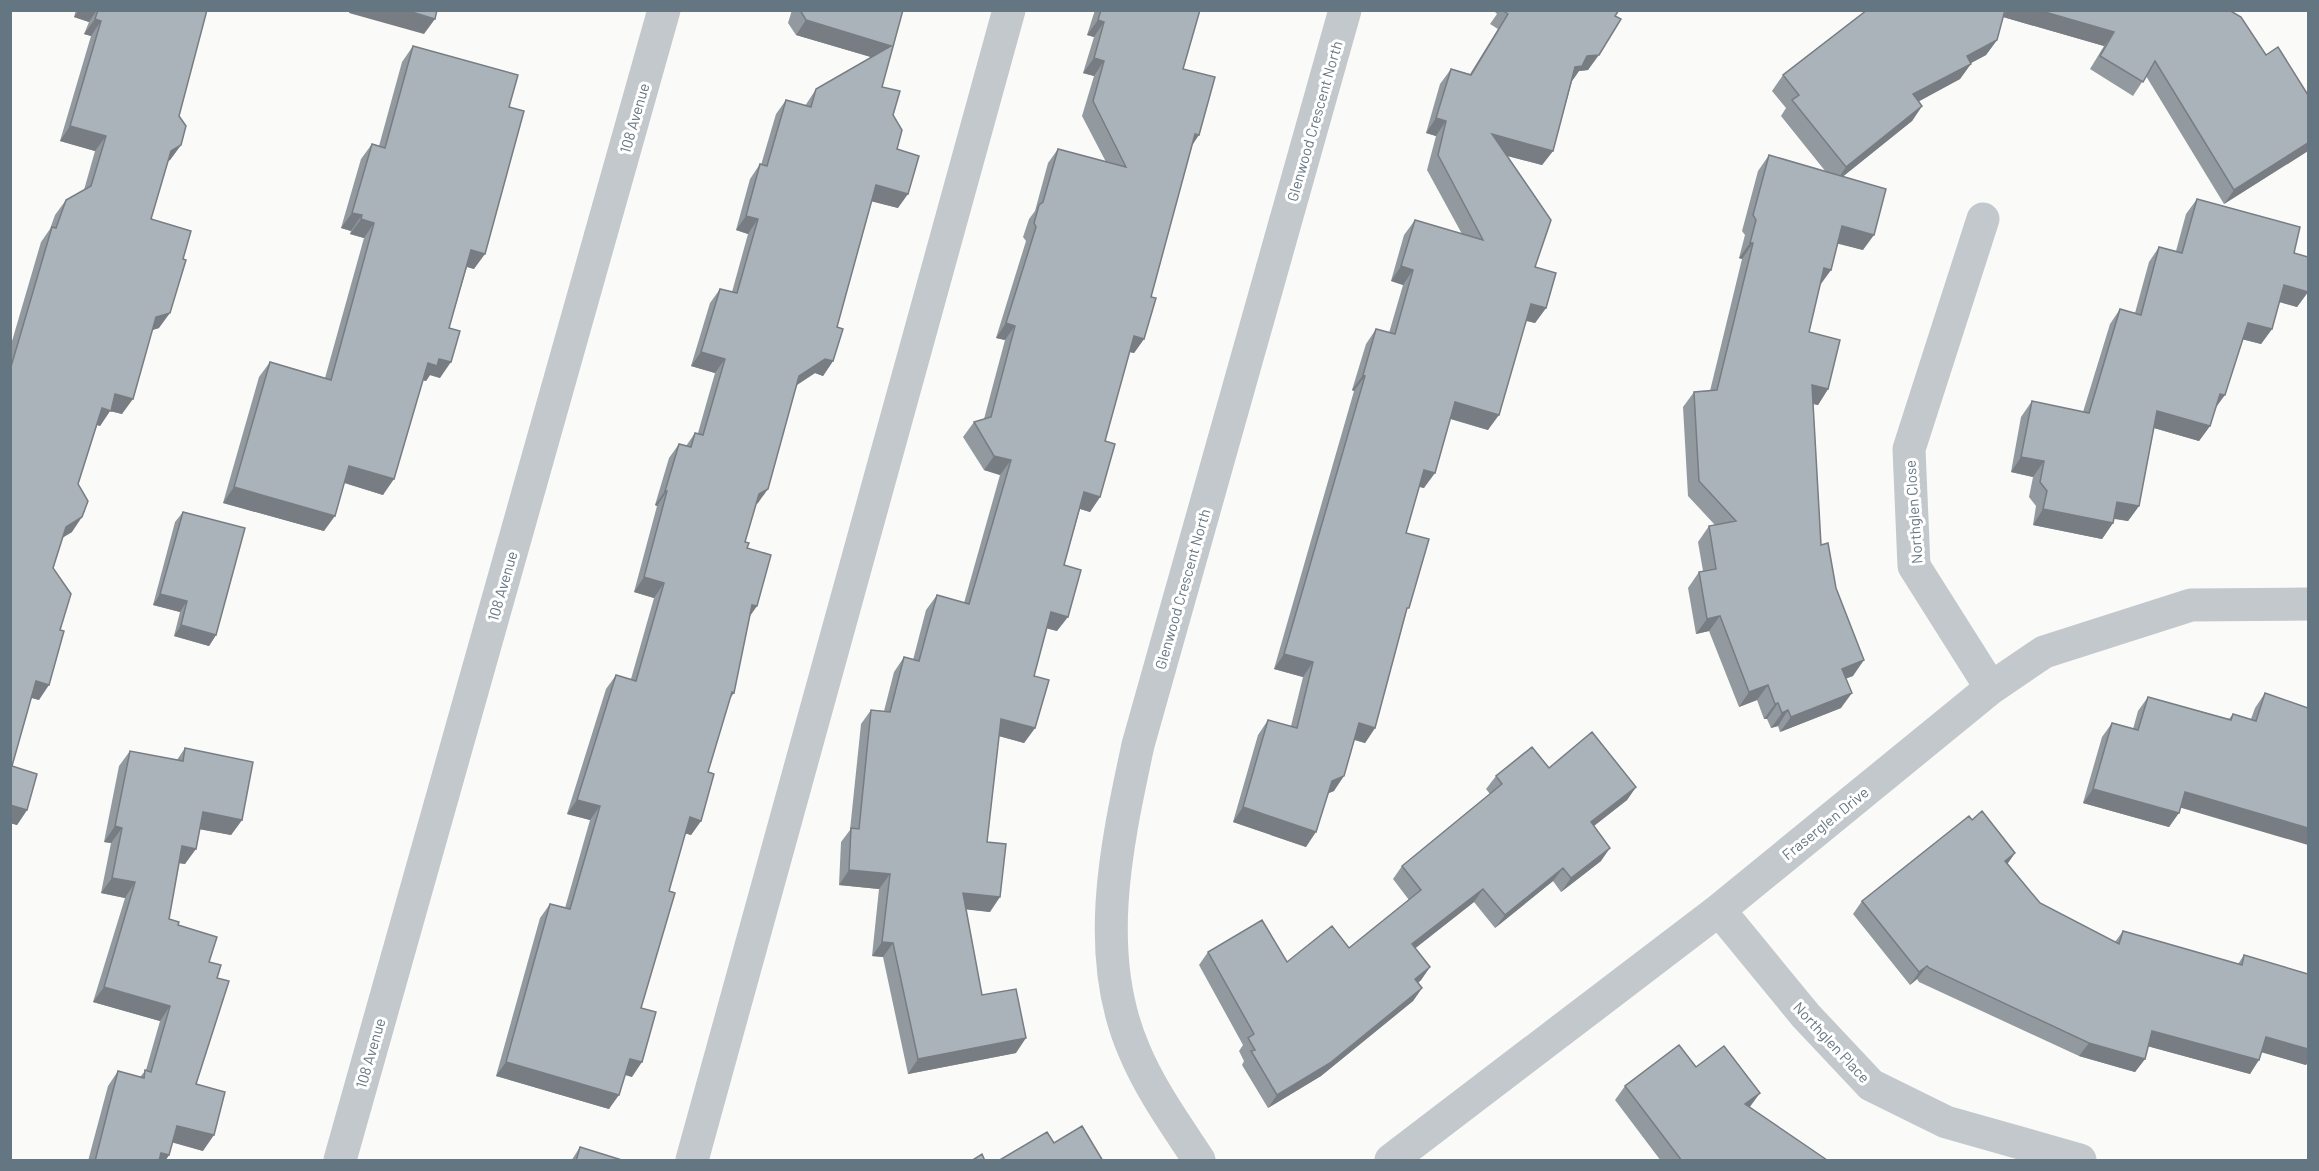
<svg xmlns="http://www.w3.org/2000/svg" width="2319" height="1171" font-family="Barlow,sans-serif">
  <rect width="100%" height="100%" fill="#fafaf8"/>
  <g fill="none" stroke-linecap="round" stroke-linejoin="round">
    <path stroke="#c3c8cc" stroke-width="33" d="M1983 219 1909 449 1914 566 1991 688
      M1719 910 1806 1016 1871 1085 1946 1122 2080 1160
      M340 1160 664 10
      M692 1160 1009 10
      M1199 1160C1176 1125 1150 1089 1134 1050 1092 953 1117 843 1138 745L1345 10
      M1391 1160 1719 910 1991 688 2044 652 2191 605 2308 604"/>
  </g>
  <path fill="#929a9f" d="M76 10H207L179 116 181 145 170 160 168 161 151 219 159 328 152 330 122 414 110 411 100 426 97 425 78 484 72 532 62 538 53 568 39 700 31 698 12 766 27 810 17 825 10 823V348L41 242 50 229 55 215 66 200 84 190 95 151 60 141 91 36 84 34 89 22 74 17Z
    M792 10H903L882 87 893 115 897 149 898 208 872 201 837 327 833 361 823 376 815 373 797 385 758 503 755 505 745 542 747 548 757 606 749 617 734 693 729 700 708 772 701 821 691 835 685 833 669 891 641 1008 632 1077 625 1075 609 1109 496 1076 540 918 550 904 565 908 590 820 567 814 606 689 616 675 631 679 654 598 634 592 657 506 655 505 669 458 679 444 686 446 695 433H698L715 373 691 366 710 303 720 289 732 292 748 234 736 230 750 179 760 164 761 165 776 114 786 100 805 106 816 89 871 57 796 35 788 23Z
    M1095 10H1200L1183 69 1192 146 1151 297 1144 339 1134 353 1129 352 1105 441 1100 497 1090 512 1080 509 1064 565 1057 631 1047 628 1034 676 1035 728 1024 743 999 736 987 842 990 912 966 909 982 995 1016 1053 908 1074 883 957 872 956 879 889 839 885 841 842 850 830 861 724 871 710 884 711 894 672 904 657 913 660 926 610 937 595 964 603 1000 475 984 470 963 437 974 422 984 419 1005 340 996 338 1026 241 1023 237 1029 219 1035 211 1048 163 1058 149 1106 162 1082 116 1094 76 1083 73 1094 37 1087 35Z
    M1493 10H1619L1588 70 1579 71 1572 81 1553 151 1542 165 1507 156 1546 308 1535 323 1526 321 1488 430 1450 419 1424 488 1419 487 1406 533V613L1375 728 1365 743 1354 740 1334 791 1328 793 1306 847 1233 822 1258 735 1268 720 1291 726 1303 677 1274 669 1354 391 1352 390 1366 344 1376 329 1389 333 1403 285 1391 281 1404 235 1415 220 1462 234 1427 170 1436 136 1426 133 1440 84 1451 69 1470 74 1498 29 1490 24 1497 14Z
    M1867 10H2229L2266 55 2308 95V151L2224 204 2146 76 2133 96 2090 69 2104 46 2003 17 1997 40 1986 55 1971 63 1960 79 1919 101 1922 106 1912 121 1843 176 1863 250 1838 243 1831 270 1820 285 1809 332 1828 389 1818 405 1813 404 1821 545 1836 588 1853 676 1846 678 1841 708 1780 732 1778 726 1771 728 1767 719H1764L1757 700 1739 707 1709 631 1696 634 1688 588 1699 572 1703 571 1698 542 1709 526 1715 525 1688 496 1683 407 1694 392 1710 391 1742 259 1739 258 1745 235 1742 231 1758 171 1769 155 1826 172 1781 116 1786 108 1772 91 1783 75Z
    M413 46 509 107 474 269 467 267 449 328 440 378 430 375 426 381 423 380 383 495 344 483 324 531 223 503 259 377 270 362 325 378 364 238 350 234 351 231 341 228 361 159 372 144 379 146 402 62Z
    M2197 199 2294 253 2308 292 2297 307 2279 302 2272 329 2261 344 2243 339 2215 409 2210 426 2199 441 2154 428 2139 506 2128 521 2114 519 2113 523 2102 539 2033 525 2036 506 2029 497 2033 477 2011 472 2021 417 2032 401 2083 412 2110 324 2120 309 2135 313 2149 262 2159 247 2176 251 2186 214Z
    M183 512 216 635 209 646 174 636 180 612 153 605 175 522Z
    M2265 693 2308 708 2181 808 2169 827 2083 803 2102 737 2112 723 2133 729 2138 711 2148 697 2229 719 2233 714 2251 719 2255 708Z
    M185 748 242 820 231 835 200 829 185 864 179 863 169 919 178 925 209 962 217 978 196 1084 203 1151 173 1142 169 1155 165 1161H88L108 1086 118 1071 140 1077 146 1070 160 1021 93 1002 125 898 101 893 111 843 104 842 119 766 130 751 177 760Z
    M1549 768 1636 787 1627 800 1594 826 1601 861 1561 892 1553 881 1495 928 1474 902 1415 948 1430 967 1421 980 1418 983 1422 988 1413 1001 1321 1076 1268 1108 1242 1065 1244 1061 1239 1051 1243 1045 1199 965 1208 952 1287 962 1349 948 1409 900 1393 879 1402 866 1490 794 1486 789 1496 776Z
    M1972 820 2015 853 2007 864 2040 903 2115 942 2123 931 2238 964 2244 955 2308 974V1061L2306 1065 2262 1052 2250 1074 2148 1046 2145 1059 2135 1072 2079 1056 1919 982 1917 979 1910 985 1853 914 1862 901Z
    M1696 1067 1760 1093 1750 1107 1826 1161H1661L1615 1100 1625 1086Z
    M580 1147 625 1161H571Z"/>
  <path fill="#777d82" d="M79 10H97L89 22 74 17Z
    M350 10H405L435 19 424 34 349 13Z
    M2007 10H2038L2114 32 2104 46 2003 17Z
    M95 19 101 21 91 36 84 34Z
    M806 20 891 46 881 60 796 35Z
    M1098 20 1104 22 1094 37 1087 35Z
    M1997 40 1986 55 1956 71 1967 56Z
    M1599 55 1588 70 1579 71 1572 81 1575 67 1587 56Z
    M1094 58 1104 61 1094 76 1083 73Z
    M1971 64 1960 79 1903 110 1913 94Z
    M1922 106 1912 121 1835 183 1846 167Z
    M1436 118 1446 121 1436 136 1426 133Z
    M70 126 106 136 95 151 60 141Z
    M1195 134 1199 135 1189 150Z
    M1492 134 1553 151 1542 165 1481 149Z
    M2308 143V151L2224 204 2234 190Z
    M181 145 170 160 160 166 171 151Z
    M876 185 908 194 898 208 866 200Z
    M352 213 362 215 351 231 341 228Z
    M746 216 758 219 748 234 736 230Z
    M361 219 374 223 364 238 350 234Z
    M1842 226 1874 235 1863 250 1831 242Z
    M1750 243H1753L1742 259 1739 258Z
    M471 250 485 254 474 269 461 265Z
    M1401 266 1413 270 1403 285 1391 281Z
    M1824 268 1831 270 1820 285Z
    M2284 285 2308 292 2297 307 2273 300Z
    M1531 304 1546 308 1535 323 1520 319Z
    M170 313 159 328 146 332 156 317Z
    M1006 323 1015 326 1005 340 996 338Z
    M2248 323 2272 329 2261 344 2237 338Z
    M1134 336 1144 339 1134 353 1123 350Z
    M701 352 725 359 715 373 691 366Z
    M439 359 451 362 440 378 430 375 426 381 418 379 428 363Z
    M825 359 833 361 823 376 815 373 789 390 799 376Z
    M1363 375 1365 376 1354 391 1352 390Z
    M1812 385 1828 389 1818 405 1802 401Z
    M115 394 133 399 122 414 110 411 100 426 92 423 102 408Z
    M2220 394 2225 395 2214 410Z
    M1455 402 1499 415 1488 430 1445 417Z
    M2157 411 2210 426 2199 441 2147 426Z
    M994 456 1011 460 1000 475 984 470Z
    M2021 457 2044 461 2033 477 2011 472Z
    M349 466 394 479 383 495 339 481Z
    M1424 470 1435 473 1424 488 1414 485Z
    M234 487 335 516 324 531 223 503Z
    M768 489 758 503 749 508 759 494Z
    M665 491H667L657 506 655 505Z
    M1084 492 1100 497 1090 512 1074 507Z
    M2117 502 2139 506 2128 521 2106 517Z
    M2043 509 2113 523 2102 539 2033 525Z
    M82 517 72 532 55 542 66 527Z
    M644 577 664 583 654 598 634 592Z
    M160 594 187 601 180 612 153 605Z
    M752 605 757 606 747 620Z
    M1051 612 1068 617 1057 631 1041 627Z
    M1720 616 1709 631 1696 634 1707 619Z
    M181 625 216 635 209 646 174 636Z
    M1284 654 1313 662 1303 677 1274 669Z
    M1864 660 1853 676 1832 684 1842 669Z
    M36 681 49 685 39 700 26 696Z
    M1768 685 1757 700 1739 707 1749 692Z
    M1852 693 1841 708 1780 732 1791 717Z
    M1778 703 1767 719H1764L1775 704Z
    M1788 710 1778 726 1771 728 1782 713Z
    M1001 719 1035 728 1024 743 991 734Z
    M1359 723 1375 728 1365 743 1349 738Z
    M1344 776 1334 791 1322 796 1332 781Z
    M1636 787 1627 800 1581 836 1591 822Z
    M2093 789 2179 813 2169 827 2083 803Z
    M2185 792 2308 828V845L2175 806Z
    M577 800 600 806 590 820 567 814Z
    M10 805 27 810 17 825 10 823Z
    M1243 807 1316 832 1306 847 1233 822Z
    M203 812 242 820 231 835 193 828Z
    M690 817 701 821 691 835 680 832Z
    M115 826 122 828 111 843 104 842Z
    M182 846 196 849 185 864 172 862Z
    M1610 848 1601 861 1561 892 1571 878Z
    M2015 853 2006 866 2005 861Z
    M1563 868 1553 881 1495 928 1505 915Z
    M849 870 890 874 879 889 839 885Z
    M112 878 135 882 125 898 101 893Z
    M1483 889 1474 902 1403 958 1412 944Z
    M963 893 1000 897 990 912 953 908Z
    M882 942 893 943 883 957 872 956Z
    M1927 966 1917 979 1910 985 1919 972Z
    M1430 967 1421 980 1406 993 1415 979Z
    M104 987 170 1006 160 1021 93 1002Z
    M1422 988 1413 1001 1321 1076 1268 1108 1277 1095Z
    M2152 1031 2259 1060 2250 1074 2143 1045Z
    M2266 1037 2308 1049V1061L2306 1065 2257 1051Z
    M1026 1038 1016 1053 908 1074 918 1059Z
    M2089 1043 2145 1059 2135 1072 2079 1056Z
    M630 1059 642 1062 632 1077 620 1073Z
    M506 1062 619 1095 609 1109 496 1076Z
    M1760 1093 1749 1107 1745 1104Z
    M177 1126 214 1135 203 1151 167 1141Z
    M161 1153 169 1155 165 1161H156Z"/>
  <path fill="#aab3b9" stroke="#777d82" stroke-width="1.5" d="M98 10H207L179 116 186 126 181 145 171 151 151 219 191 231 183 259 186 260 170 313 156 317 133 399 115 394 111 411 102 408 78 484 88 501 82 517 66 527 53 568 71 594 60 630 64 631 49 685 36 681 12 766 37 774 27 810 10 805V370L52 227 56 228 66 200 91 186 106 136 70 126 101 21 95 19Z
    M405 10H437L435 19Z
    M800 10H903L882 87 900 91 893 115 902 130 897 149 919 156 908 194 876 185 837 327 843 329 833 361 825 359 799 376 768 489 759 494 745 542 749 543 747 548 771 555 757 606 752 605 734 693 732 692 708 772 714 774 701 821 690 817 669 891 675 893 641 1008 656 1012 642 1062 630 1059 619 1095 506 1062 550 904 570 909 600 806 577 800 616 675 636 681 664 583 644 577 667 491H665L679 444 691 447 695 433 703 435 725 359 701 352 720 289 737 293 758 219 746 216 760 164 767 166 786 100 811 107 816 89 891 46 806 20Z
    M1101 10H1200L1183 69 1215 77 1199 135 1195 134 1151 297 1156 298 1144 339 1134 336 1105 441 1115 444 1100 497 1084 492 1064 565 1081 570 1068 617 1051 612 1034 676 1049 680 1035 728 1001 719 987 842 1006 844 1000 897 963 893 982 995 1016 989 1026 1038 918 1059 893 943 882 942 890 874 849 870 851 828 859 829 871 710 890 712 904 657 919 661 937 595 969 604 1011 460 994 456 974 422 991 417 1015 326 1006 323 1036 227 1034 223 1039 205 1043 202 1058 149 1126 167 1093 101 1104 61 1094 58 1104 22 1098 20Z
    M1502 10H1619L1615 16 1621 19 1599 55 1587 56 1582 66 1575 67 1553 151 1492 134 1551 220 1535 267 1556 273 1546 308 1531 304 1499 415 1455 402 1435 473 1424 470 1406 533 1429 539 1409 608H1407L1375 728 1359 723 1344 776 1332 781 1316 832 1243 807 1268 720 1297 728 1313 662 1284 654 1365 376 1363 375 1376 329 1395 334 1413 270 1401 266 1415 220 1483 240 1438 155 1446 121 1436 118 1451 69 1471 75 1508 14Z
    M1867 10H2005L1997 40 1967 56 1971 64 1913 94 1922 106 1846 167 1792 100 1799 95 1783 75Z
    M2038 10H2229L2241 17 2266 55 2278 47 2308 95V143L2234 190 2155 61 2143 82 2100 56 2114 32Z
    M413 46 518 75 509 107 524 111 485 254 471 250 449 328 460 331 451 362 439 359 437 366 428 363 394 479 349 466 335 516 234 487 270 362 331 380 374 223 361 219 362 215 352 213 372 144 385 148Z
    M1769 155 1886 189 1874 235 1842 226 1831 270 1824 268 1809 332 1840 340 1828 389 1812 385 1821 545 1828 543 1836 588 1864 660 1842 669 1852 693 1791 717 1788 710 1782 713 1778 703 1775 704 1768 685 1749 692 1720 616 1707 619 1699 572 1716 569 1709 526 1736 521 1699 481 1694 392 1717 390 1753 243H1750L1756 220 1753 215Z
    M2197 199 2300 227 2294 253 2308 257V292L2284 285 2272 329 2248 323 2225 395 2220 394 2210 426 2157 411 2139 506 2117 502 2113 523 2043 509 2047 491 2040 482 2044 461 2021 457 2032 401 2089 413 2120 309 2141 315 2159 247 2182 253Z
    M183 512 245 528 216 635 181 625 187 601 160 594Z
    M2265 693 2308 708V828L2185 792 2179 813 2093 789 2112 723 2138 730 2148 697 2231 720 2233 714 2256 721Z
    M1592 732 1636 787 1591 822 1610 848 1571 878 1563 868 1505 915 1483 889 1412 944 1430 967 1415 979 1422 988 1330 1063 1277 1095 1251 1051 1255 1050 1248 1038 1254 1034 1208 952 1262 920 1287 962 1332 926 1349 948 1421 890 1402 866 1502 784 1496 776 1532 747 1549 768Z
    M185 748 253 762 242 820 203 812 196 849 182 846 169 919 179 922 178 925 217 937 209 962 221 965 217 978 229 981 196 1084 225 1092 214 1135 177 1126 169 1155 161 1153 159 1161H95L118 1071 144 1078 145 1070 151 1072 170 1006 104 987 135 882 112 878 122 828 115 826 130 751 183 761Z
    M1982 811 2015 853 2005 861 2040 903 2119 944 2123 931 2242 965 2244 955 2308 974V1049L2266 1037 2259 1060 2152 1031 2145 1059 2089 1043 1929 968 1927 966 1919 972 1862 901 1969 816 1972 820Z
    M1679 1045 1696 1067 1724 1046 1760 1093 1745 1104 1827 1160 1826 1161H1682L1625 1086Z
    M1082 1126 1103 1161H998L1047 1132 1054 1143Z
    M580 1147 625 1161H576Z
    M982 1154 985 1161H971Z"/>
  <g text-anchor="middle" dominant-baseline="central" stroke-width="6" stroke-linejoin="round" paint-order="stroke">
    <g font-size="15" fill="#657683" stroke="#fff">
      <text transform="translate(634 118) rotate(-74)">108 Avenue</text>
      <text transform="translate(1314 121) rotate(-74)">Glenwood Crescent North</text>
      <text transform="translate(1913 512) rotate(-94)">Northglen Close</text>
      <text transform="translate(502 586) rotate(-74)">108 Avenue</text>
      <text transform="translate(1182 589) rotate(-74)">Glenwood Crescent North</text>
      <text transform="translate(1825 823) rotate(-39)">Fraserglen Drive</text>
      <text transform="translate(1832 1042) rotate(47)">Northglen Place</text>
      <text transform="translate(370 1053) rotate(-74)">108 Avenue</text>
    </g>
  </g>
  <rect width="2319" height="1171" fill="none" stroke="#657683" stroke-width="24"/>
</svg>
